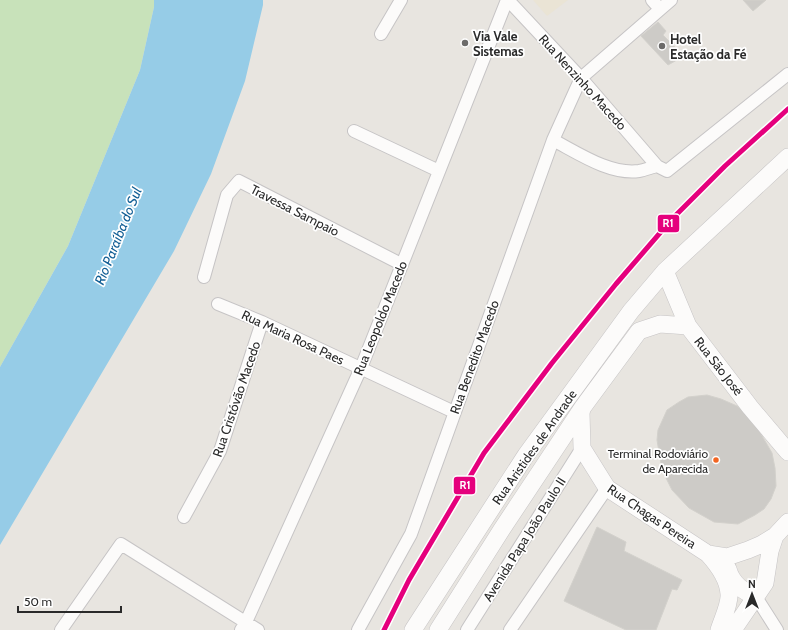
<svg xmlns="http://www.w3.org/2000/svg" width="788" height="630" font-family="Cabin,sans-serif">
  <rect width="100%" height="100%" fill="#e8e5e0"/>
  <path fill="#eae4d5" d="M533 0H568L547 16Z"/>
  <path fill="#c8e2ba" d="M0 0H154V7L140 70 68 246 0 367Z"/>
  <path fill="#96cce7" d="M154 0H263V5L245 81 211 174 174 251 0 545V367L68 246 140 70 154 7Z"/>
  <path fill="#cdcbc7" stroke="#d3d1cc" d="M743 0H766L753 11Z
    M658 22 666 31 663 35 684 56 668 65 641 36Z
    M707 395 721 399 737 406 745 412 757 427 772 453 775 468 776 486 771 499 764 509 755 515 738 524 714 522 689 508 672 490 662 470 657 440 658 430 667 410 679 402 688 397Z
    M597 527 626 542 624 551 682 580 677 590 672 589 656 630H626L564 601Z"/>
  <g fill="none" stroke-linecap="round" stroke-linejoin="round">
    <defs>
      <path id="street" d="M508 0 581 78 657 166
        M652 0 660 9
        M381 34 401 0
        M354 131 439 171
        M553 140C578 153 610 175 639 171 645 170 652 167 657 166L667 171 788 74
        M204 277 227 195 239 181 401 264
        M218 304 262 322 454 412
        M184 517 220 451 262 322
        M756 597 777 630
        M61 630 121 544 258 630
        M241 630 246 622 361 368 507 0
        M358 630 411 534 553 140 581 78 671 0
        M467 630 582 448
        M510 630 607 488"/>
      <path id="secondary" d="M665 271 688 326 750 407 788 452
        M582 409 581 413 582 448 607 488 708 554 727 557 748 550 762 544 775 536 788 522
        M708 554C718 565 728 578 729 594 730 604 722 620 719 630
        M728 569C732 584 743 591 756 597
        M413 630 526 455 631 311 665 271 788 157
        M438 630 502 529 583 407 639 331 660 324 688 326
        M733 630 765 583 770 551 775 536"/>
    </defs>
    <use href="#street" stroke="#c6c4c5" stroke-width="14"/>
    <use href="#secondary" stroke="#c6c4c5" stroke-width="18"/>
    <use href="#street" stroke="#fcfbfa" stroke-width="12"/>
    <use href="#secondary" stroke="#fcfbfa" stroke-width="17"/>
    <defs>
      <path id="rail-1" d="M384 630 409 580 484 453 552 363 616 284 672 219 725 166 788 109"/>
    </defs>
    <use href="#rail-1" stroke="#fff" stroke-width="8"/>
    <use href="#rail-1" stroke="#e5007d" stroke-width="5"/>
  </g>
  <g fill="#6c6b6a" stroke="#fff" stroke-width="1.5">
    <circle cx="465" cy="43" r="4"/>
    <circle cx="662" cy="46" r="4"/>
  </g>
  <circle fill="#f26522" stroke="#fff" stroke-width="1.5" cx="716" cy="460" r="3.5"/>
  <g text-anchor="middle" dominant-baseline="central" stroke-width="3.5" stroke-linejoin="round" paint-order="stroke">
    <g font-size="12" fill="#2a2a2a" stroke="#fff" text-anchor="end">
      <text x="708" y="453">Terminal Rodoviário<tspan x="708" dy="15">de Aparecida</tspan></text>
    </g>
    <g font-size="13" font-weight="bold" fill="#2a2a2a" stroke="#fff" text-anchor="start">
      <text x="473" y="36">Via Vale<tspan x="473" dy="15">Sistemas</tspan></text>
      <text x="670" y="39">Hotel<tspan x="670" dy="15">Estação da Fé</tspan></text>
    </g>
    <g font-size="13" fill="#2a2a2a" stroke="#fff">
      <text transform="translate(583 82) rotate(48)">Rua Nenzinho Macedo</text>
      <text transform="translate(295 210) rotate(27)">Travessa Sampaio</text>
      <text transform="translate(380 318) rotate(-68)">Rua Leopoldo Macedo</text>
      <text transform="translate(293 337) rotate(25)">Rua Maria Rosa Paes</text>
      <text transform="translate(474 357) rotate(-70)">Rua Benedito Macedo</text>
      <text transform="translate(719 366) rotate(52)">Rua São José</text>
      <text transform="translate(236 399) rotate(-71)">Rua Cristóvão Macedo</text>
      <text transform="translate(534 447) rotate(-55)">Rua Aristides de Andrade</text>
      <text transform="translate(652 516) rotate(34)">Rua Chagas Pereira</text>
      <text transform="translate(524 539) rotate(-58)">Avenida Papa João Paulo II</text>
    </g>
    <g font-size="14" font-style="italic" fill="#125f95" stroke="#fff">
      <text transform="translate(118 236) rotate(-68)">Rio Paraíba do Sul</text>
    </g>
  </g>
  <g stroke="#fff" stroke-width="1.5">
    <rect x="657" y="214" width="23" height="19" rx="4" fill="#e5007d"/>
    <rect x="453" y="476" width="23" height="19" rx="4" fill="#e5007d"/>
  </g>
  <g font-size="11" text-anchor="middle" font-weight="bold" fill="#fff">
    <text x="668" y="227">R1</text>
    <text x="465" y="489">R1</text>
  </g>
  <g transform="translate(752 594)" stroke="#ffffff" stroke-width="3" paint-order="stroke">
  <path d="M0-3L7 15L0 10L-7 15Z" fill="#2a2a2a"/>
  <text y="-6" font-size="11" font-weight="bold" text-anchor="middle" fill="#2a2a2a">N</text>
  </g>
  <path d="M18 606v6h103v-6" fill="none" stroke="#2a2a2a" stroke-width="2"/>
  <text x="24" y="606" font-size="12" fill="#2a2a2a" stroke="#ffffff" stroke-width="3" paint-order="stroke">50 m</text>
</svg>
